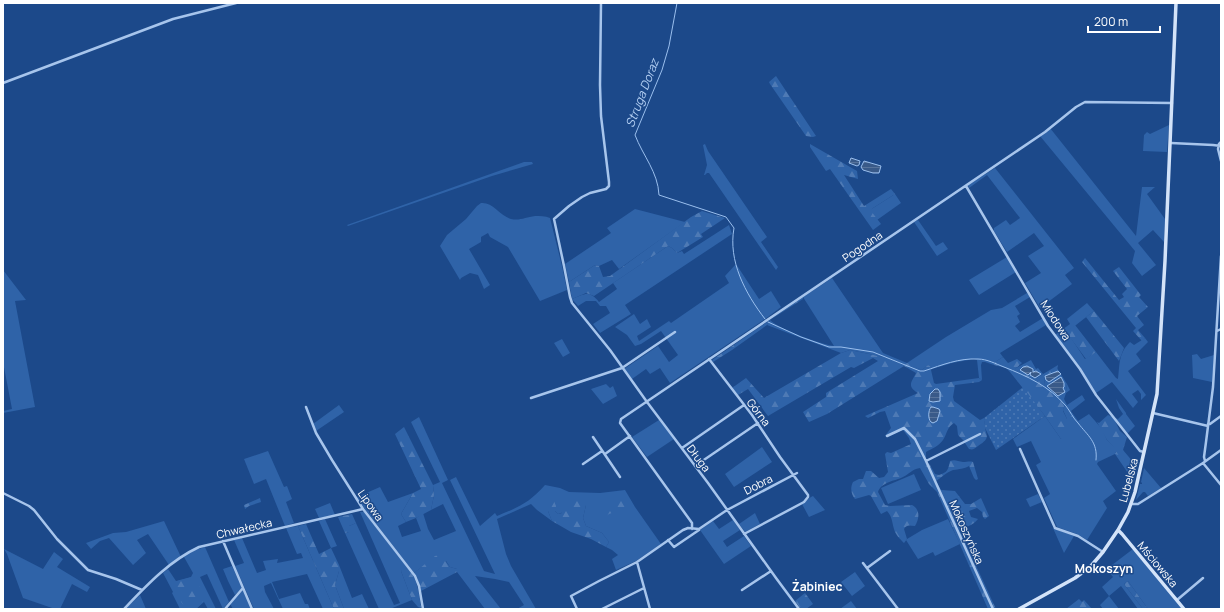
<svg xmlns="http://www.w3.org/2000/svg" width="1224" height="612" font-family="Manrope,sans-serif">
  <defs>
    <pattern id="forest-firs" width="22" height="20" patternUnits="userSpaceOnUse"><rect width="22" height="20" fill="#2f63a8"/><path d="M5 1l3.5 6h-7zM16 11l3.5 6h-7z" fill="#4e7ab5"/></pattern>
    <pattern id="park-dots" width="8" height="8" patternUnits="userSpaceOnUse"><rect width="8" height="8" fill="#2f63a8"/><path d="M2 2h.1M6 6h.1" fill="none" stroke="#4e7ab5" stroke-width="1.8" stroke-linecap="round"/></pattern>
    <pattern id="water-rules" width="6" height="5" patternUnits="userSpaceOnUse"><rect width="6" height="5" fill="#395a89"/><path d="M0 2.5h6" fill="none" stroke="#57739b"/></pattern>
  </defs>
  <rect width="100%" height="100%" fill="#1c498a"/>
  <path fill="#2f63a8" d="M1169 125 1167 152 1143 151 1144 135 1147 132 1150 134Z
    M1050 128 1136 236 1142 187H1155L1147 194 1165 219 1164 242 1153 230 1138 243 1156 265 1142 276 1132 263 1135 251 1040 136Z
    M705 144 708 151 767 237 761 242 778 267 776 270 709 173H707L705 175H704L707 165 703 145Z
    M524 162H532L533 164 492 176 348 226 347 225Z
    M995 168 1074 268 1065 275 1072 284 1040 308 1025 283 1041 273 1028 256 1044 246 1034 233 1007 252 994 231V228L1006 220 1010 225 1020 218 987 175 969 188 968 185Z
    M895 194 901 203 877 220 870 211 873 208Z
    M481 203C493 202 499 215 511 219 520 221 526 217 535 216 540 216 545 216 550 218L562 266 567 290 540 301 508 247 490 237 488 233 481 237V242L469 249 490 285 484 289 478 275 470 273 461 278 460 280 440 246 447 235 466 219 477 206Z
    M635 209 685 222 619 269 612 260 599 266 595 265 569 282 565 264 611 233 607 228Z
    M918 220 936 246 943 242 948 249 937 256 914 222Z
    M729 225 732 234 625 305 631 314 600 333 593 324 610 313 606 306H600L596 301H586L578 306 572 299C585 294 589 290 599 302L617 289 613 283 668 246 672 248 677 253 682 251 684 254Z
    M1007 257 1016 272 979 295 969 280Z
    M736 264 759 299 771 291 781 307 768 317 670 383 660 368 650 374 646 369 632 379 624 369 658 346 669 362 678 355 661 331 641 344 635 346 627 335 615 327 634 314 640 324 647 319 651 327 637 336 639 341 669 321 671 323 729 283 725 276Z
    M3 270 26 300 15 301 35 407 3 413V411L12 409 3 362Z
    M832 278 883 353 907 363 946 337 991 310 1002 308 1027 293 1030 297 1015 306 1020 314 1017 316 1020 322 1015 326 1020 332 1043 318 1046 325 1000 353 1003 357 995 362 994 365 985 362H982L981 365 982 380 979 378 977 360 974 359 952 363 932 369 930 366 928 365 922 370 907 364 906 365 888 358 850 350 841 353 767 325 770 320C781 330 820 344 834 346L803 297Z
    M1087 303 1094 311 1067 332 1085 359 1096 352 1116 378 1118 379C1120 364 1118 354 1130 342L1134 345 1145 338 1148 342 1136 354 1141 361 1128 371 1146 395 1141 400V394L1138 390 1132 394 1138 402 1133 408 1112 382 1096 393 1081 369 1055 335 1070 324 1067 319Z
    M562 339 570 353 563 357 554 343Z
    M1197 354 1201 359 1214 355 1212 382 1193 378 1192 355Z
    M1031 360 1036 369 1038 368 1043 374 1035 379 1014 369Z
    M1057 368 1067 384 1066 391 1062 394 1058 396 1044 385 1045 376 1056 370Z
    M606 384 610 388 613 386 617 396 603 404 591 389Z
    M1082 395 1085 400 1071 411 1078 421 1089 414 1102 429 1107 440 1118 451 1115 453 1123 450 1134 463 1138 461 1134 482 1115 454 1098 462 1097 464 1116 491 1103 501 1107 508 1087 540 1077 534 1057 527 1044 498 1050 494 1037 467 1036 465 1041 462 1031 441 1017 447 1013 439 1045 416 1061 439 1067 419 1063 410 1064 407Z
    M1116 399 1126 413V414L1135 426 1127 434 1113 417 1118 419 1123 414 1119 408Z
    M339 405 344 412 316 431 313 424Z
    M419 417 448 480 442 483 484 571 495 574 450 480 456 477 480 526 495 513 497 516C519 507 529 503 545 485L560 488 569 492 600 493 625 490 635 507 661 544 636 561 616 570 612 559 618 555 612 550 606 547 609 542 602 533 586 526 583 518 586 505 558 514 555 511H548L552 521 537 510 531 504 497 519 506 554 511 566 536 609H517L524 605 509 582 495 579 475 576 501 609H485L457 572V569L450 567 446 561 422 567 414 573 364 508 357 497 380 487 388 502 413 493 401 514 406 522 398 526 402 537 421 531 416 518 423 513 428 529 434 540 456 531 443 504 431 510 434 495 433 485 440 482 411 422Z
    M659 420 674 439 647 457 632 437Z
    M762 447 772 462 734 487 725 474Z
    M268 451 284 487 287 486 292 499 286 502 294 523 285 526 266 479 254 484 244 459Z
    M1144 468 1161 488 1148 496 1145 492H1143L1136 500 1140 484H1142V483L1141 482Z
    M914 474 921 490 888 504 881 488Z
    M1038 494 1042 502 1030 507 1026 499Z
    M813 496 825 510 809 517 802 504 811 497Z
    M330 503 335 515 319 518 315 509Z
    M360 512H364L408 568 401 571 412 600 390 609H379L345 533 349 532V526L356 523 394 605 400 603Z
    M755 513 760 524 745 532 739 524Z
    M325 519 337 546 331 548 319 521Z
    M948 519 960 544 935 556 933 552 918 559 906 540 907 539 922 530Z
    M733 520 740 530 723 541 727 547 744 536 751 546 724 564 700 530 713 521 719 529Z
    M164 521 181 557 169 565 148 534 137 540 146 553 133 565 109 538 100 541 91 549 86 543 113 533 126 532Z
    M298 526 334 609H323L307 574 272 582 279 599 300 593 305 604H308L310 609H283L271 583 264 586 265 592 274 609H254L235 566 244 563 234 540 242 538 257 573 266 570 263 561 278 559 277 563 303 558 301 553 297 554 286 528Z
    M1053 528 1074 536 1064 553Z
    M205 547 229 602 223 609 207 574 200 577 216 609H208L204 602 196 609H180L172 593 173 592 163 573 168 569 176 581 191 577 193 573 184 557 195 550Z
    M4 549 43 569 54 552 63 559 57 567 90 587 87 592 72 584 60 609H55L23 598 7 554Z
    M1133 549 1183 609H1148L1128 581 1124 584 1143 609H1138L1121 586 1109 596 1119 609H1103L1100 605 1109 596 1102 587 1113 577 1109 572 1114 567 1112 565Z
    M339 565 352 598 362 594 369 609H344L335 585 339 571Z
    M232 566 242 588 235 595 228 581 223 569Z
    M855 572 865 586 852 596 841 582Z
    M243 590 251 609H233L230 604Z
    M140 595 146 609H128L127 607Z
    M851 601 857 609H840Z"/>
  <path fill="url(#forest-firs)" fill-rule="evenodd" d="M776 76 816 136 813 137 806 136 770 84 769 82Z
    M810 144 857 171 858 179 844 175 864 206 891 189 895 194 873 208 871 211 881 224 873 230 830 169 826 171 810 147Z
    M702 211 725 218 701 234 703 237 677 253 672 248 668 246 594 296 586 293 572 299 569 282 595 265 599 266 603 277 610 276 691 217Z
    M1085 258 1119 300 1124 297 1122 294 1127 289 1113 271 1119 267 1141 295 1139 297 1148 307 1137 316 1144 325 1138 330 1145 338 1142 341 1133 331 1136 328 1082 262Z
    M803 297V299L770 320 767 325 732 350 713 362 712 360Z
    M1094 311 1124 348 1119 361 1086 317Z
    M1075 325 1096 352 1086 359 1066 332Z
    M850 350 888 358 905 365 907 363 922 370 928 365 930 366 932 369 931 370 934 383 936 384 979 378 982 380 979 382 955 385 953 397 954 401 980 420 984 418 985 420C983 435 994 436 978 446 974 449 973 450 969 449L963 440 958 435 957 426 954 423C947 427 947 434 943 440 939 446 931 449 926 452V461L930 465 935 474 939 475C948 472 948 470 950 461 955 459 957 461 963 462 967 462 970 461 973 462L978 479 976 480 974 478 969 466C964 469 959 469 953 470 947 472 942 477 936 481L941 490 955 491 965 504H971L981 498 989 516 985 519 983 517 982 512 977 508 969 511 971 517 978 519C973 526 964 526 961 533L996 609H988L937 492 929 484 920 468C910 470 910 474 903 477 895 481 881 482 878 492L885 505 890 506 912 505C921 510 919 519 915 526 910 526 907 524 904 529L907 539 904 543C900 539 895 534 894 529 892 522 892 516 887 511L881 514 871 496 869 495 855 499C851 494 850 488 853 482L859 479H863L866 471H871L879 478 884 477 888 472 885 454 887 452 891 453 911 444 909 438 903 430 888 436H885L891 428 885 411 880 412 868 418 865 416 918 393C907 386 911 383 916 373L904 366 827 414 809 422 803 412 826 397V393L878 361 873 358 854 368 851 367 768 416 748 389 738 395 732 388 746 378 764 398 841 353ZM931 407H933L939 409 929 419V409Z
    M1003 357 1008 363 1017 359 1022 363 1015 369 1035 379 1058 365 1057 370 1045 376 1044 385 1059 396 1066 391 1067 384 1070 390 1066 393 1064 399 1067 405 1064 407 1063 411 1067 419 1072 416 1078 425 1061 439 1045 416 1010 372 1006 368 994 365 995 362Z
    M1108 415 1113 417 1120 431 1127 437 1123 450 1124 453 1119 455 1115 454 1117 451 1107 440 1097 422 1099 423Z
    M404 427 433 485 434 495 431 510 416 518 406 522 401 514 413 493 421 489 395 434Z
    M548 494H551L556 506 555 511 558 514 562 513 561 506 567 498H581L586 505 583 518 586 526 602 533 609 542 606 547 591 539 571 532 552 521 548 511Z
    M621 497C626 499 628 501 629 507L609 514 600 520 598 516C605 506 610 503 621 497Z
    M260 498 261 502 249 506 245 509 244 505Z
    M352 514 356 523 349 526V532L345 533 338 517Z
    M306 524 319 554 331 548 339 565V571L335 585 344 609H334L298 526Z
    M439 555H441L450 567 457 569V572L421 591 417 577 414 573 435 556Z
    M408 568C418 580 419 593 421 608L418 607 412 600 401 571 403 569Z
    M192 577C198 582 203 591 205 599L196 609C180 609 177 595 174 582Z
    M1128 581 1148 609H1143L1124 584Z
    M805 593 813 604 806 609H801L795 601Z
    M1079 599 1082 602 1084 600 1092 609H1066Z"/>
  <path fill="url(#park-dots)" d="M1023 387 1045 416 996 450 984 426 985 421 984 418Z"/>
  <path fill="url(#water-rules)" stroke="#9abfee" d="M851 158 860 161 859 165 857 166 849 163Z
    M864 161 881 166 879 173H873L863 170 861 167Z
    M1027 366 1033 369V372L1036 371 1041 374 1035 378 1030 375 1031 372 1028 375 1020 370 1023 367Z
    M1058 371 1061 374 1049 382 1046 380 1045 376Z
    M1061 377 1064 383V387L1063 388 1065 392 1058 396C1054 393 1051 389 1047 386Z
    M935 389H938L940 392V401L933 402 929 401 930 394Z
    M931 407H933L939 409 940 411 937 421 933 423 931 422C928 419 928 411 931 407Z"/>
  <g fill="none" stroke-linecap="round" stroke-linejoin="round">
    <path stroke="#9abfee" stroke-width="1" d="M677 3 669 46 662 70 635 135C643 156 658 172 659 195L726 217 734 228C728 261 745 293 765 319
      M768 322 801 337 829 347H841L873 352 920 371H924C942 365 959 358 978 359 987 359 996 364 1004 367 1027 376 1049 386 1066 406 1070 411 1073 418 1078 423 1088 436 1098 442 1096 460"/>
    <path stroke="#a7c5ec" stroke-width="2.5" d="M601 3 600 85 601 116 609 182V186L606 189 590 193 582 197 569 206 554 219 564 266 570 297 572 303 610 350 647 402 708 483 776 578 799 609
      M3 83 173 19 236 3
      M1221 142 1219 144 1218 149 1221 161
      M1171 143 1213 145 1221 146
      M966 186 1048 326 1080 369 1096 395 1140 451 1144 452
      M1217 331 1221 329
      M709 359 752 415 780 457 808 495V497L804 502 744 534
      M531 398 622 368 675 332
      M306 407 316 433 332 460 363 509 415 576 419 586 423 609
      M1153 413 1208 426
      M1208 424H1210L1221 416
      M887 436 904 428 915 439 926 461 993 609
      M593 437 620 477
      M682 448 744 405
      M1020 449 1055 528 1078 536 1103 552
      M605 454 630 436
      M926 461 980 434
      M1205 461 1204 457 1206 442 1213 387 1221 256
      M1203 463 1221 485
      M583 464 602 451
      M695 466 758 423
      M3 493 29 506 34 510 57 539 88 570 116 579 142 590
      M1131 504H1138L1203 463 1221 450
      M692 529V523L620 423 621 419 1045 132 1076 107 1085 102 1172 103
      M668 540 674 547 699 530
      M223 541 252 609
      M863 563 898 609
      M867 568 890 551
      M742 590 771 571
      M1177 600 1203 578
      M124 609C146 586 169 561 199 547L363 509
      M225 609 243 588
      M577 609 571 596 599 581 637 562
      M602 609 644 588
      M650 609 637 562 683 530 688 528 699 529 727 510 797 473"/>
    <path stroke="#d3e3f9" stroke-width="3.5" d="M1118 530 1122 534 1184 609
      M1019 609 1075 578 1091 566 1103 552 1118 530 1128 512 1135 492 1157 394 1165 261 1176 3"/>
  </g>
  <g text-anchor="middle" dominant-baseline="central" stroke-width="3" stroke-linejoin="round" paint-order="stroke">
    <g font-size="11" fill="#fff" stroke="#1c498a">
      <text transform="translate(862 246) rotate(-34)">Pogodna</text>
      <text transform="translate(1056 320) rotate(57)">Miodowa</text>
      <text transform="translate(759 412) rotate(53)">Górna</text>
      <text transform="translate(699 458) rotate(53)">Długa</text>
      <text transform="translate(1128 480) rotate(-75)">Lubelska</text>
      <text transform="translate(758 484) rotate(-27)">Dobra</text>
      <text transform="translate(371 505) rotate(55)">Lipowa</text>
      <text transform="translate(244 528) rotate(-13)">Chwałecka</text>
      <text transform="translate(967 532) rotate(66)">Mokoszyńska</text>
      <text transform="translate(1158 564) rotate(50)">Mściowska</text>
    </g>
    <g font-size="12" font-style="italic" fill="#b3cff3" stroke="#1c498a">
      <text transform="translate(642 93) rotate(-69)">Struga Doraz</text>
    </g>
    <g font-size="12" font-weight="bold" fill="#fff" stroke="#1c498a">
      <text x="1104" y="568">Mokoszyn</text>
      <text x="817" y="586">Żabiniec</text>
    </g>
  </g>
  <rect width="1224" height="612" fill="none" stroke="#ffffff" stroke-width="8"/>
  <path d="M1088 26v6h72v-6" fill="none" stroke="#ffffff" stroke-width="2"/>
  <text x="1094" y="26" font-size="12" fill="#ffffff" stroke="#1c498a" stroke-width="3" paint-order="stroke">200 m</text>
</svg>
